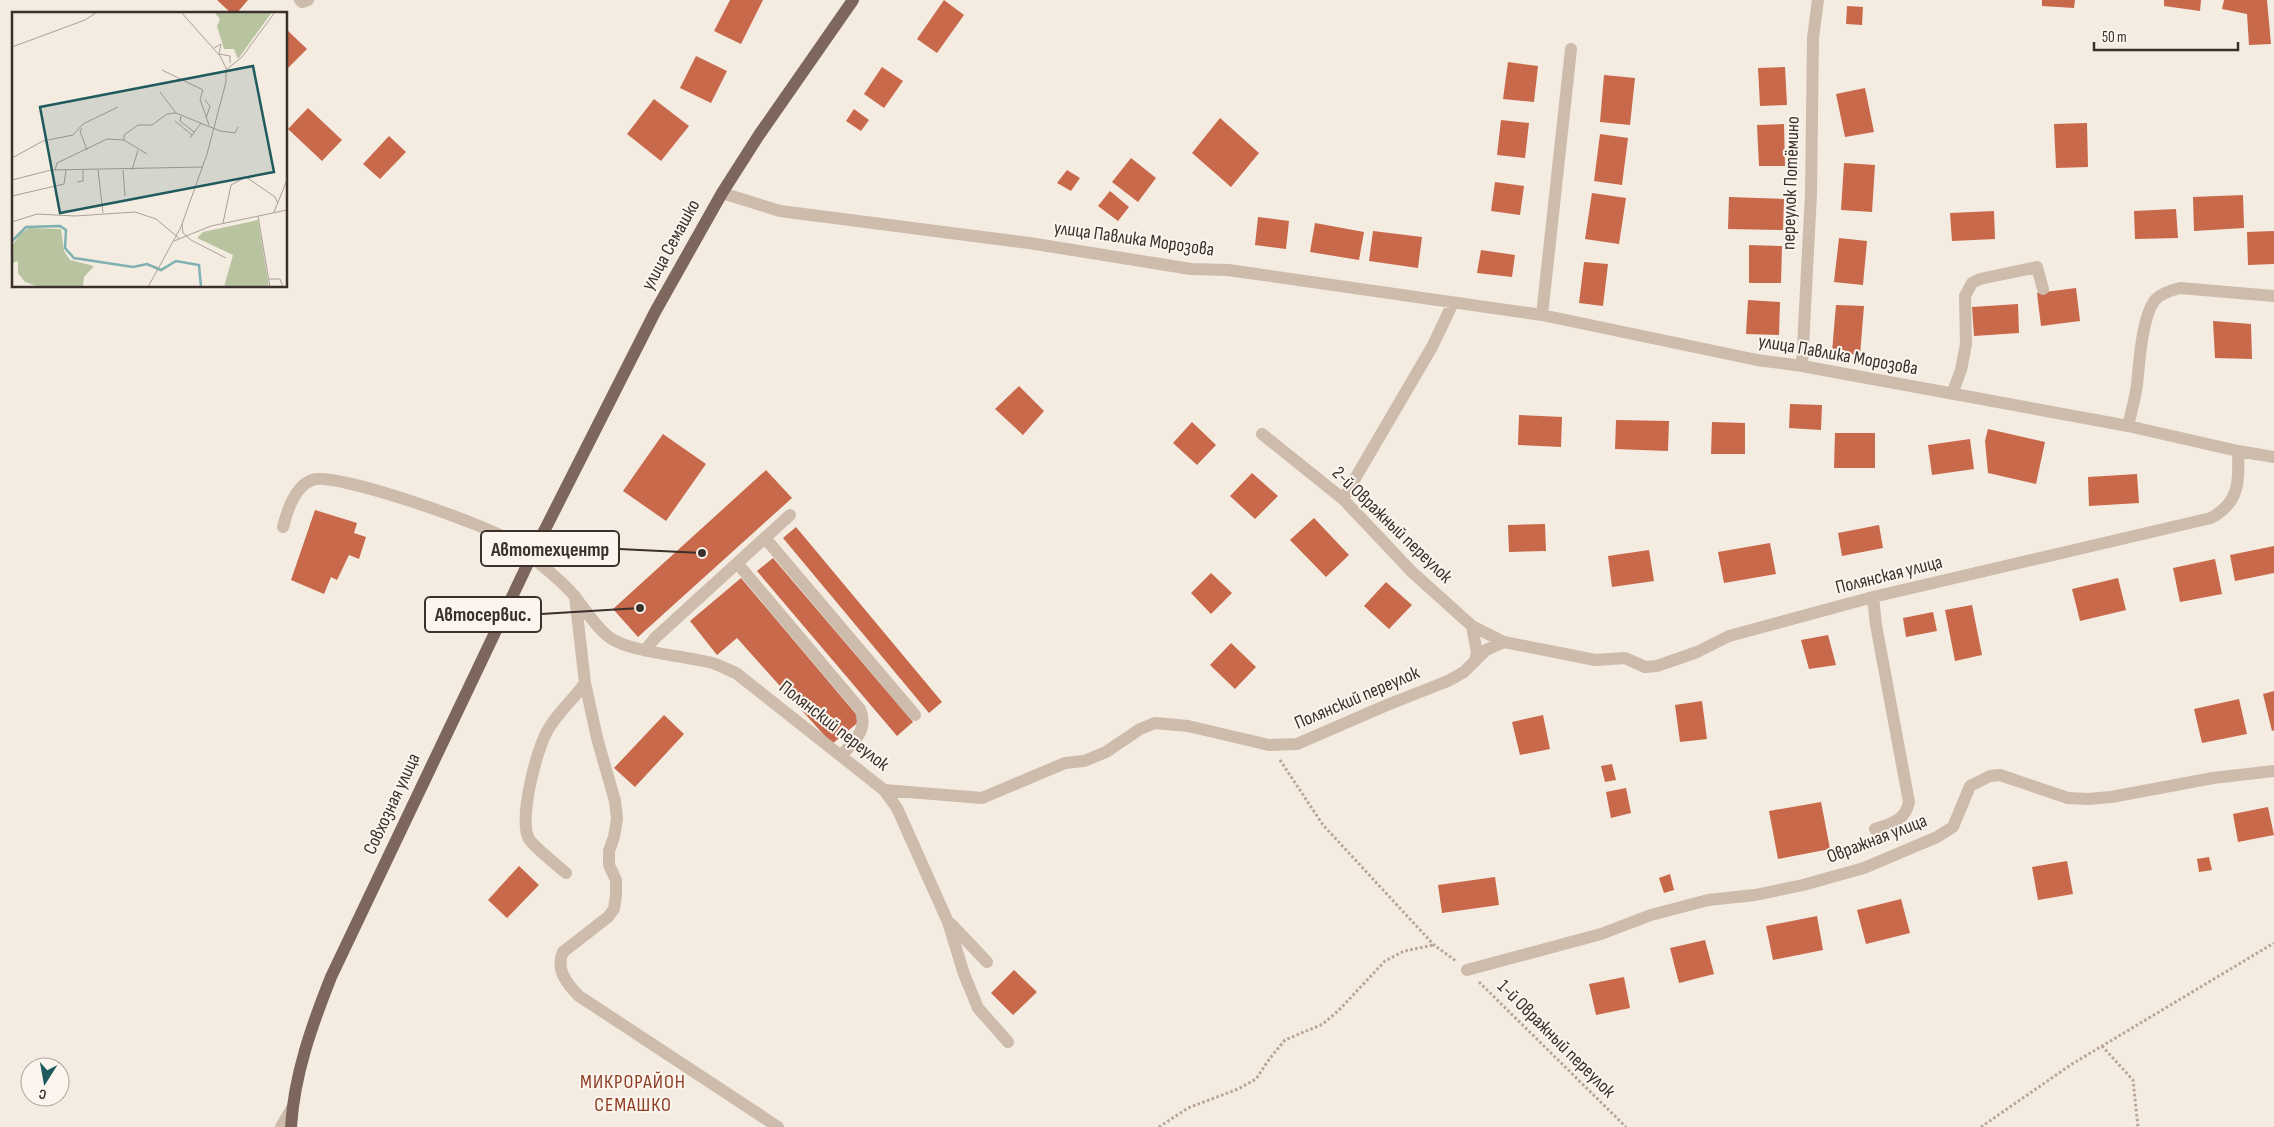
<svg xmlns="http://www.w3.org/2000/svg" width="2274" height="1127" font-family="'Sofia Sans Condensed',sans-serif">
  <rect width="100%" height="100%" fill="#f4ebe1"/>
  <path fill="#c8694b" d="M217 0H248L236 14H232Z
    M730 0H763L741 44 714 31Z
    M944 0 964 15 937 53 917 39Z
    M2042 0H2075L2074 8 2042 6Z
    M2164 0H2201L2200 11 2164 6Z
    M2224 0H2267L2271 44 2249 45 2247 14 2222 9Z
    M1847 6 1863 7 1862 25 1846 24Z
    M286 29 307 49 286 70Z
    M696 56 727 71 711 103 680 88Z
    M1508 62 1538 66 1534 102 1503 99Z
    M882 67 903 81 884 108 864 94Z
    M1785 67 1787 105 1760 106 1758 68Z
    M1604 75 1635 78 1630 125 1600 122Z
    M1865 88 1874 132 1845 137 1836 94Z
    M654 99 689 126 661 161 627 134Z
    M308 108 342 140 322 161 288 129Z
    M854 109 869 120 861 131 846 121Z
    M1220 118 1259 153 1231 187 1192 153Z
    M1501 120 1529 123 1525 158 1497 155Z
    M2087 123 2088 167 2056 168 2054 124Z
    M1784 124 1785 166H1759L1757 125Z
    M1600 134 1628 138 1622 185 1594 181Z
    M389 136 406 152 380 179 363 164Z
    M1131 158 1156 178 1138 202 1112 182Z
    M1844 163 1875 165 1872 212 1841 210Z
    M1067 170 1080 178 1071 191 1057 183Z
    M1495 182 1524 186 1520 215 1491 211Z
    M1110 191 1129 207 1118 221 1098 206Z
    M1592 193 1626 198 1619 244 1585 239Z
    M2243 195 2244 228 2194 231 2193 197Z
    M1729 197 1784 199 1783 230 1728 229Z
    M2176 209 2178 238 2135 239 2134 211Z
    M1994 211 1995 239 1952 241 1950 213Z
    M1258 217 1289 221 1286 249 1255 245Z
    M1315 223 1364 232 1359 260 1310 252Z
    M1373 231 1422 237 1418 268 1369 261Z
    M2274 231V264L2248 265 2247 232Z
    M1839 238 1867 241 1863 285 1834 282Z
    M1749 245 1782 246 1781 283H1749Z
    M1481 250 1515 255 1512 277 1477 273Z
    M1584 262 1608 264 1603 306 1579 303Z
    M2076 288 2080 321 2041 326 2037 293Z
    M1748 300 1780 302 1779 335 1746 334Z
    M2018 304 2019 333 1974 336 1972 307Z
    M1836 305 1864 306 1860 355 1832 352Z
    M2213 321 2251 324 2252 359 2215 358Z
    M1019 386 1044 411 1023 435 995 409Z
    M1790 404 1822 405 1821 430 1789 428Z
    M1519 415 1562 417 1561 447 1518 445Z
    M1616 420 1669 421 1668 451 1615 449Z
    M1192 422 1216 445 1197 465 1173 443Z
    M1712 422 1745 423V454H1711Z
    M1988 429 2045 442 2036 484 1988 473 1985 441Z
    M1835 433H1875V468H1834Z
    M663 434 706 464 666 521 623 491Z
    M1970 439 1974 469 1932 475 1928 445Z
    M766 470 792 498 638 637 613 609Z
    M1252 473 1278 496 1255 519 1230 496Z
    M2137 474 2139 503 2089 506 2088 477Z
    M315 510 357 523 354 533 366 537 359 559 349 555 337 580 331 577 324 594 291 580Z
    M1314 518 1349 555 1326 577 1290 540Z
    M1545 524 1546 551 1509 552 1508 525Z
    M1879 525 1883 548 1842 556 1838 533Z
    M796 527 942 702 929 713 783 538Z
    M1770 543 1776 574 1724 583 1718 552Z
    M2274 546V573L2235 581 2230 555Z
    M1649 550 1654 581 1612 587 1608 556Z
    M773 558 913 722 897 736 757 571Z
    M2215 559 2222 594 2180 602 2173 568Z
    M1211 573 1232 593 1211 614 1191 593Z
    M741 578 861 720 832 744 737 638 717 655 690 621Z
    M2118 578 2126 610 2080 621 2072 589Z
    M1386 582 1412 605 1389 629 1364 606Z
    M1972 605 1982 655 1955 661 1945 610Z
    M1933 612 1937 631 1906 637 1903 618Z
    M1828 635 1836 665 1809 669 1801 640Z
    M1231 643 1256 667 1235 689 1210 665Z
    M2274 691V730L2272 731 2263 694Z
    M2239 699 2247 734 2202 743 2194 709Z
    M1702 701 1707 739 1680 742 1675 705Z
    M664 715 684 734 635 787 614 768Z
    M1543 715 1550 749 1520 755 1512 722Z
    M1612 764 1616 780 1605 782 1601 766Z
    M1626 788 1631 813 1611 818 1606 792Z
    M1821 802 1830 849 1778 859 1769 811Z
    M2268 807 2274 835 2238 842 2233 814Z
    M2209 857 2212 870 2199 872 2197 859Z
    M2067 861 2073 894 2038 900 2032 867Z
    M519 866 539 885 507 918 488 900Z
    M1670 874 1674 890 1664 893 1659 878Z
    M1495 877 1499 905 1442 913 1438 885Z
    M1901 899 1910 933 1866 944 1857 910Z
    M1817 916 1823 950 1773 960 1766 926Z
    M1705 940 1714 974 1679 983 1670 948Z
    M1014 970 1037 992 1013 1015 991 993Z
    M1624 977 1630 1008 1596 1015 1589 984Z"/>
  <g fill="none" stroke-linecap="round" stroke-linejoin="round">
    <path stroke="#b9a596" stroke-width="3" stroke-dasharray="2.5 2.5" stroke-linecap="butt" d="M1280 760 1323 825 1434 945 1456 961
      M1479 982 1626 1127
      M2102 1046 2133 1080 2138 1127
      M1159 1127 1188 1108 1238 1089 1256 1079 1270 1058 1285 1040 1323 1024 1339 1010 1385 961 1404 951 1434 945
      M1981 1127 2072 1064 2274 943"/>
    <path stroke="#cdbbac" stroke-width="12" d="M300 0 302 2 308 0
      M722 193 780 211 1029 243 1191 269 1228 270 1542 315 1757 360 1802 366 2128 426 2238 451 2274 457
      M1542 315 1571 49
      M1802 366 1811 194 1813 38 1818 0
      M1952 394 1961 370 1966 344 1965 296 1972 283 1980 279 2037 267 2043 289
      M2128 426C2131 413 2135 399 2137 385 2139 365 2142 314 2156 299 2162 293 2172 290 2180 288L2274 296
      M1262 434 1343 499 1412 572 1472 626 1504 642 1595 660 1625 658 1645 667 1657 666 1697 652 1729 636 1873 597 2211 518C2240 502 2239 482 2238 451
      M1343 499 1432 347 1453 303
      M283 527C287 511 295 486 312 480 334 471 491 526 512 542 532 557 553 573 570 591 583 605 594 626 609 637 628 652 686 656 712 663 720 665 728 670 736 673L884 790 982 798 1065 763 1084 761 1106 752 1140 729 1155 723 1188 726 1269 745 1297 744 1387 705 1448 681 1464 672 1475 661 1477 653 1472 626
      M765 538 915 715
      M737 563 860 709C869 730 854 741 841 756
      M575 596 585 683 597 738 615 801 617 819 614 837 609 851V865L616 880V895L614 909 608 917 563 952C555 969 567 984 579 996L778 1127
      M1873 597 1876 625 1909 802C1905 821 1892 823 1875 829
      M646 649 655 638 790 515
      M1475 661 1486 650 1504 642
      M884 790 897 808 948 922 964 974 978 1008 1008 1042
      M566 873C558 866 534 847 529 839 518 820 537 746 549 728 559 711 574 699 585 683
      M951 924 987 962
      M1467 970 1601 934 1651 915 1708 900 1755 895 1803 885 1864 868 1937 837 1953 827 1970 786 1990 776 2000 775 2068 798 2088 799 2111 797 2213 778 2274 771
      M281 1127 292 1108"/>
    <path stroke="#7d675c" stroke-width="12" d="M291 1127C294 1075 312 1025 331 977L531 557 655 312 722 193 759 135 853 0"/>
  </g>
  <g text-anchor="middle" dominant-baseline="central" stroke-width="4" stroke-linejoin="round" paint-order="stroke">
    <g font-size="19" fill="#3b302b" stroke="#fbf5ee">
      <text transform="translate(1791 183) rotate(-88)">переулок Потёмино</text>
      <text transform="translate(1134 239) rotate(8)">улица Павлика Морозова</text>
      <text transform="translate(671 245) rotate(-61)">улица Семашко</text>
      <text transform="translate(1838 355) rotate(10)">улица Павлика Морозова</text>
      <text transform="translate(1392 525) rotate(44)">2-й Овражный переулок</text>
      <text transform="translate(1889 575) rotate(-14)">Полянская улица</text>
      <text transform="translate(1357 698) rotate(-23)">Полянский переулок</text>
      <text transform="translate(834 726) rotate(38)">Полянский переулок</text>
      <text transform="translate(392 804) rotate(-65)">Совхозная улица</text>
      <text transform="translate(1877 839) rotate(-21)">Овражная улица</text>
      <text transform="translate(1556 1039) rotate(45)">1-й Овражный переулок</text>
    </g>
    <g font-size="20" letter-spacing="1" fill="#8c3b22" stroke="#fbf5ee">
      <text x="633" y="1082">МИКРОРАЙОН<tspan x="633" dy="23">СЕМАШКО</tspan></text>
    </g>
  </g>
  <g transform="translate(12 12)">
    <rect width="275" height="275" fill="#f4ebe1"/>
    <path d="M202 0H260L226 47 222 37H212L205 14 208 7ZM246 208 257 275H212L221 243 185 226 191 220ZM17 216 49 217 52 239 58 248 82 254 72 265 71 275H28L13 270 6 261V249L0 251V234L8 222Z" fill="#b8c4a0"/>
    <path fill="none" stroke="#7fb0b2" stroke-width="2.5" d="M0 229 14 215 48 214 54 218 53 236 62 246 121 255 135 252 149 258 164 249 187 253 189 275"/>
    <path fill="none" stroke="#aaa098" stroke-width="1" d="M0 35 73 8 85 0M202 36 209 32 207 42 218 44V51M215 57 230 45 263 0M150 58 191 78 188 87 197 113M148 80 164 101M193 88 198 94 194 106M169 104 168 109 182 120M163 109 180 123M70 116 68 119 75 138M178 126 189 111M112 128V123L126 113H140L155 102 164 101 208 119 223 121 226 115M0 146 31 129 61 123 71 112 106 95M43 158 45 151 95 127 112 128 135 142M86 158 91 201M111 158 113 184M120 158 126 138M0 168 39 158 191 155M65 170 71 169V158M0 184 52 172 54 158M262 200 275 168M246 204 258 275M0 210 25 202 63 204 123 200 144 207 168 227M211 211 219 173 234 165 263 185 266 192M170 212 171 221 179 228 214 246M162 229 199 214 275 198M257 267H268L271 275M136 275 169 215 195 142 214 70V56L208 44 169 0"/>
    <path fill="#1f5a5e" fill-opacity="0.15" stroke="#1f5a5e" stroke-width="2.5" d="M241 54 262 160 48 201 28 95Z"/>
    <rect width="275" height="275" fill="none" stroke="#3b302b" stroke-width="2.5"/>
  </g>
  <path fill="none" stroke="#3b302b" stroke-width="2" d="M702 553L619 549M640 608L541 614"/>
  <g fill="#3b302b" stroke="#fbf5ee" stroke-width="2">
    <circle cx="702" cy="553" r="5"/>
    <circle cx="640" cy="608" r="5"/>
  </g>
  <g fill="#fbf5ee" stroke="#3b302b" stroke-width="2">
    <rect x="481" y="531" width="138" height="35" rx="5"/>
    <rect x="425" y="597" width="116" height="35" rx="5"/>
  </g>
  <g font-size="20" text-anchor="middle" font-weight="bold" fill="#3b302b">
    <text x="550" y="556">Автотехцентр</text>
    <text x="483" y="621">Автосервис.</text>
  </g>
  <g transform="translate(45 1082) rotate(191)"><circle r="24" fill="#fbf5ee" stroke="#aea6a0"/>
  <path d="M0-4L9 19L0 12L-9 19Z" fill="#1f5a5e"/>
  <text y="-8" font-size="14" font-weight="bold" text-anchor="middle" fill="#3b302b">С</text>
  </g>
  <path d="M2094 42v8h144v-8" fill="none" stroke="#3b302b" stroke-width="2.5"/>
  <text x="2102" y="42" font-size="15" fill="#3b302b" stroke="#fbf5ee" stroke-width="4" paint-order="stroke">50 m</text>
</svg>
